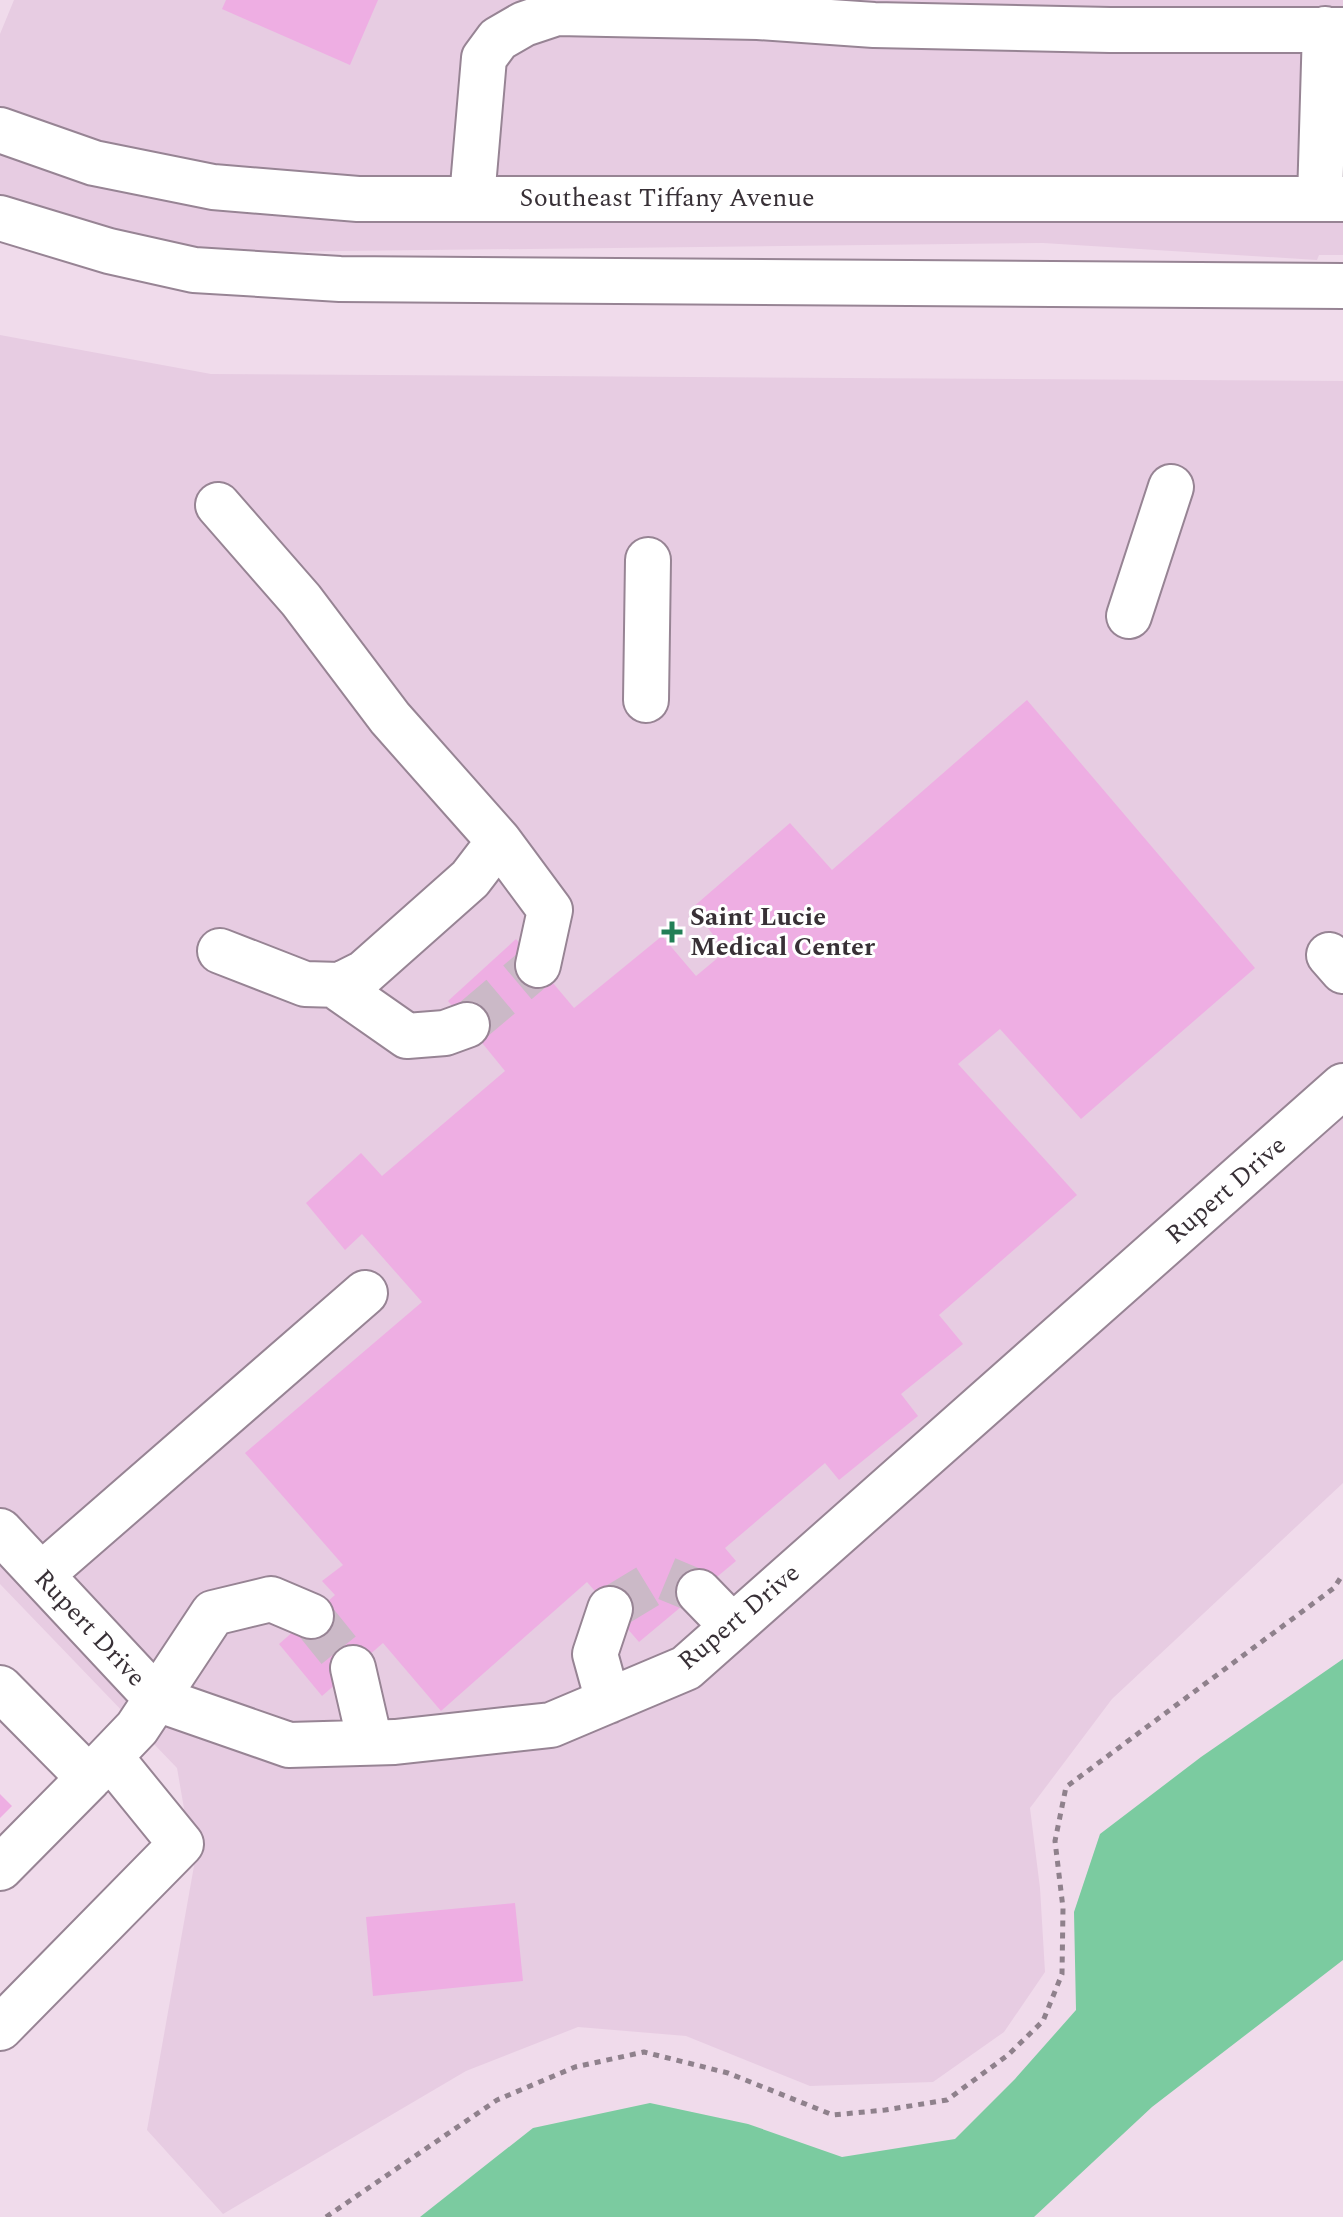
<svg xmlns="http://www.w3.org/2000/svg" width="1343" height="2217" font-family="Spectral,serif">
  <rect width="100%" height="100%" fill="#f0dbeb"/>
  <path fill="#e7cce2" d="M14 0H1343V177H361L218 165 103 143 0 107V34Z
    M0 154 88 185 210 208 1343 220V255H1319L1317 260 1043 243 257 252 200 249 117 230 0 195Z
    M0 335 211 374 1343 381V1483L1112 1699 1030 1808 1040 1888 1045 1972 1004 2032 933 2082 810 2086 686 2036 578 2027 466 2071 223 2214 147 2130 194 1866 177 1768 0 1584Z"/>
  <path fill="#7bcba0" d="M1343 1659V1960L1152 2107 1034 2217H420L533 2128 650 2103 748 2124 842 2157 955 2139 1015 2079 1076 2010 1074 1912 1100 1834 1201 1757Z"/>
  <path fill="#eeaee3" d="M226 0H378L350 65 222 9Z
    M1027 700 1255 968 1081 1119 1000 1029 958 1064 1077 1195 939 1315 963 1344 901 1394 918 1416 839 1480 825 1463 725 1548 736 1561 639 1642 587 1582 441 1711 383 1643 322 1696 279 1644 335 1595 322 1581 343 1565 245 1453 422 1302 362 1234 345 1250 306 1203 361 1153 382 1176 505 1071 448 1001 516 939 574 1008 662 936 696 976 726 951 692 908 790 823 832 870Z
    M0 1794 12 1806 0 1818Z
    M515 1903 523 1981 373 1996 366 1917Z"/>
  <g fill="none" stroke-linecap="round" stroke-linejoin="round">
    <path stroke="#cbb9c7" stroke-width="44" stroke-dasharray="44 22" stroke-linecap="butt" d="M467 1025 538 965
      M610 1609 663 1577 699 1592
      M311 1616 353 1668"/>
    <defs>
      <path id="minor" d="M0 130 94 163 213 187 358 199H1343
        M472 198 484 58 498 39 524 24 557 13 758 17 874 25 1110 30H1343
        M1320 199 1325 29
        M0 218 109 251 194 270 340 279 1343 286
        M218 505 301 600 390 718 499 841 470 879 364 973 340 985 305 984 220 951
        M1129 616 1171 487
        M646 700 648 560
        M499 841 550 910 538 965
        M1329 955 1343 971
        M334 985 407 1036 445 1033 467 1025
        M0 1531 157 1699 289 1745 395 1742 551 1725 686 1668 1343 1086
        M41 1575 365 1293
        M699 1592 732 1626
        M353 1668 370 1742
        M0 1688 89 1778 0 1868
        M608 1701 595 1654 610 1609
        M91 1776 137 1728 213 1613 271 1599 311 1616
        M0 2028 181 1844 111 1758"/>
    </defs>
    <use href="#minor" stroke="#978494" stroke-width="48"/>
    <path stroke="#8f818c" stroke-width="5" stroke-dasharray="6 6" stroke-linecap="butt" d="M326 2217 497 2100 575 2067 644 2052 728 2073 833 2115 885 2110 947 2100 1008 2055 1043 2021 1062 1974 1063 1908 1055 1841 1066 1787 1334 1588 1343 1574"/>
    <use href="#minor" stroke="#fff" stroke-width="44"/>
  </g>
  <path fill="#227f56" stroke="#fff" stroke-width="3" d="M668 920h8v8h8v8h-8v8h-8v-8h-8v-8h8z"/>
  <g text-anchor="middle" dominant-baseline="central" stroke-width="6" stroke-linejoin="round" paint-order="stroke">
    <g font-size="26" fill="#383036" stroke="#fff">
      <text x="667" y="198">Southeast Tiffany Avenue</text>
      <text transform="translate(1226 1190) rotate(-41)">Rupert Drive</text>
      <text transform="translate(739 1617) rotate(-40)">Rupert Drive</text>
      <text transform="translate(90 1628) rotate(47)">Rupert Drive</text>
    </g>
    <g font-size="26" font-weight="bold" fill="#383036" stroke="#fff" text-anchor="start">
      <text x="690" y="917">Saint Lucie<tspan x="690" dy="30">Medical Center</tspan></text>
    </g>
  </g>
</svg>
